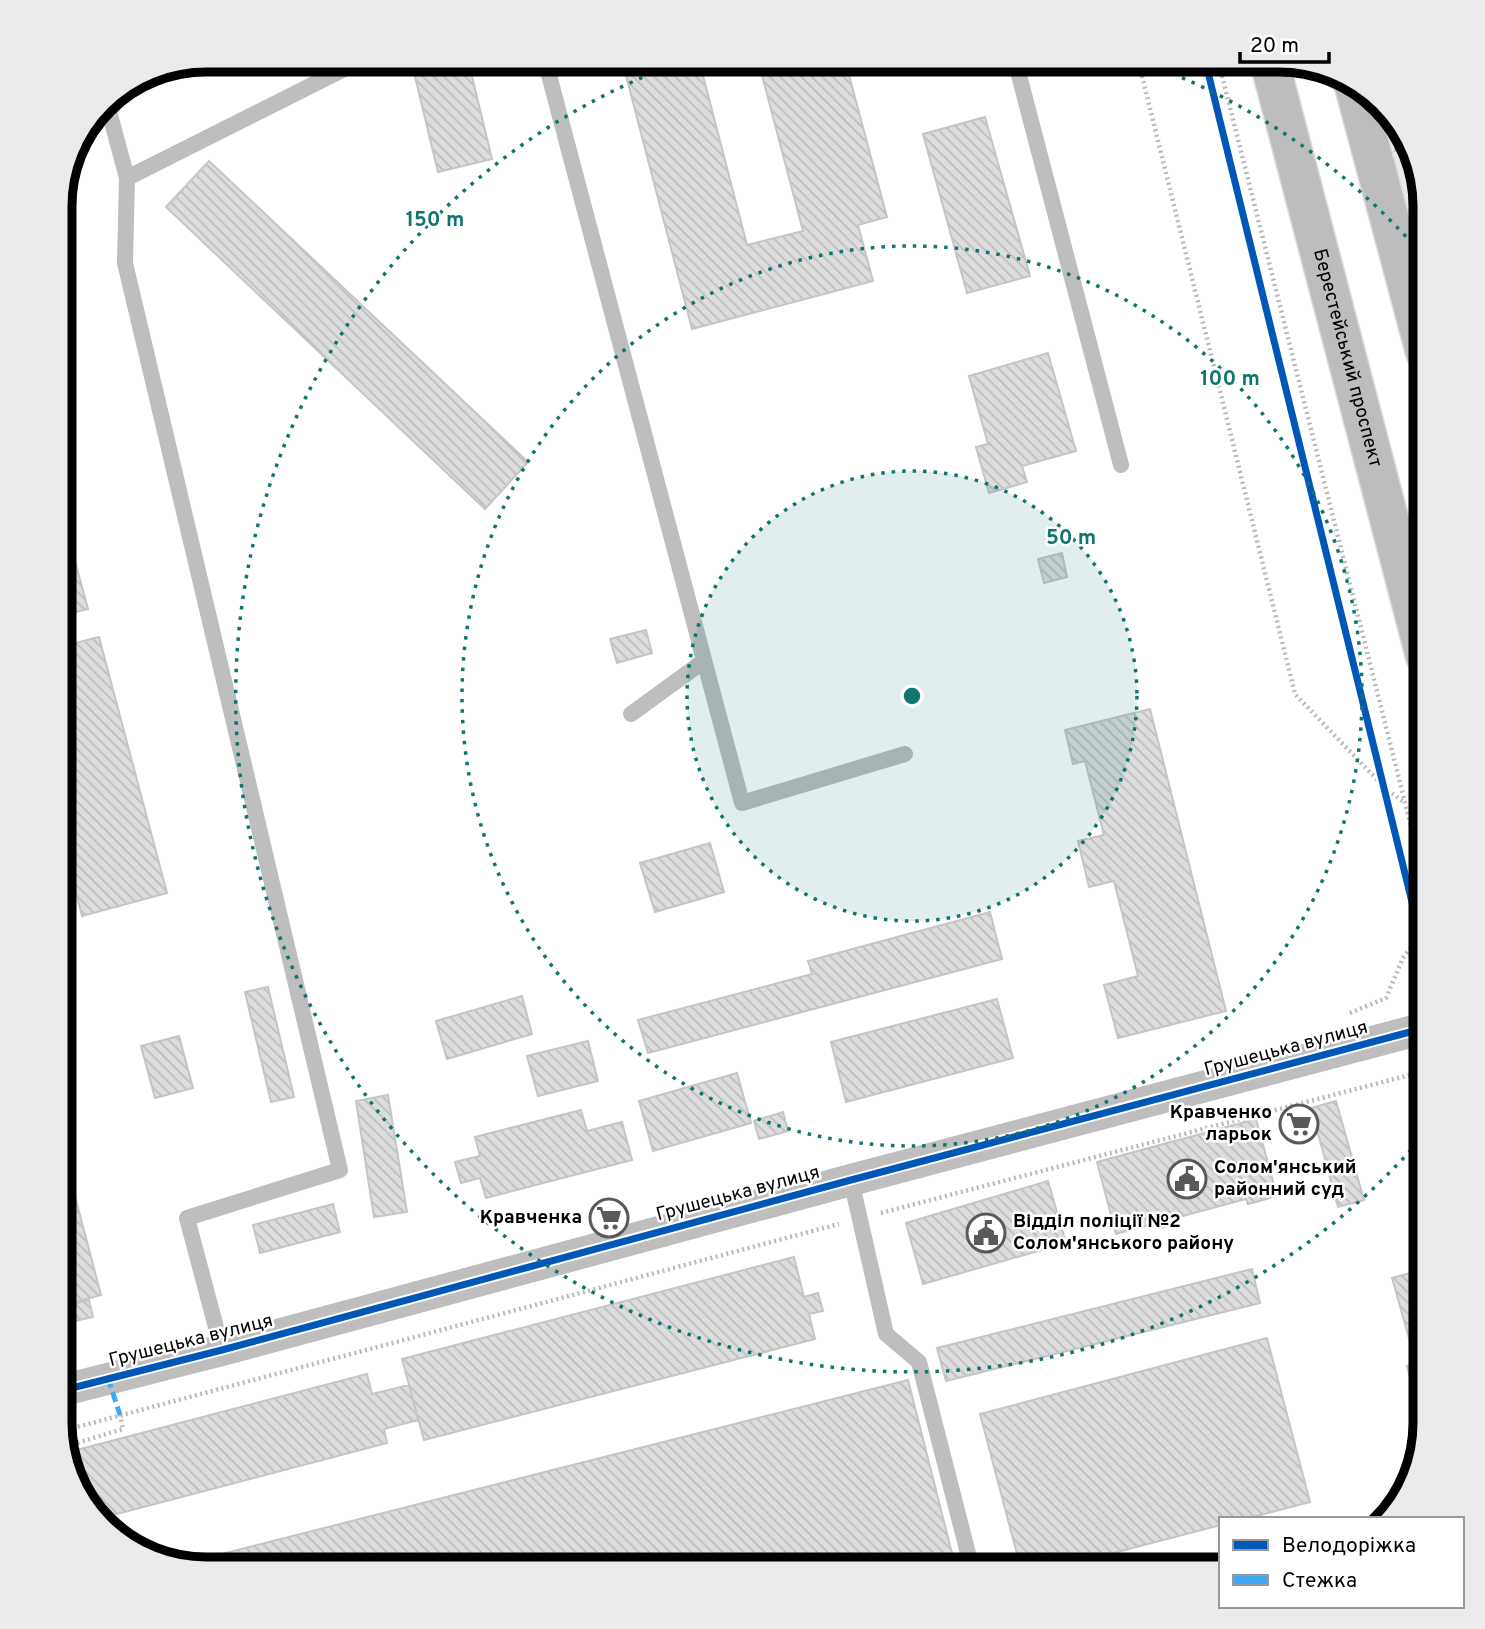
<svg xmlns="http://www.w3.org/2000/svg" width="1485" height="1629" font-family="Overpass,sans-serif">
  <defs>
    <pattern id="grass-tufts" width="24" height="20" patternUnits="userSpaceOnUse" patternTransform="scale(1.75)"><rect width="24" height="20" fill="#eaeaea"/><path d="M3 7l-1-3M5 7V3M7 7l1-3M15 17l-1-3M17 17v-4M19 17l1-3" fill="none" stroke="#c7c7c7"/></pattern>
    <pattern id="building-back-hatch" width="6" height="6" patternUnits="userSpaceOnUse" patternTransform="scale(1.75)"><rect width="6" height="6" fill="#ddd"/><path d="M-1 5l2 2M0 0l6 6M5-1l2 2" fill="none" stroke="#bcbcbc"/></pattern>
  </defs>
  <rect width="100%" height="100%" fill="#fff"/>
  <path fill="url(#grass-tufts)" d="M1375 100 1395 116 1425 206V294Z"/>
  <path fill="url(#building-back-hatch)" stroke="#c5c5c5" stroke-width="2" d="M411 60H468L492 159 438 172Z
    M622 60H699L747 245 803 231 758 60H845L887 217 858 225 873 281 692 329Z
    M985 117 1030 276 967 293 923 134Z
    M209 161 528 462 485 509 166 207Z
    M1048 353 1076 451 1022 466 1027 482 989 493 976 447 988 444 969 376Z
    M60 506 88 609 60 616Z
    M1062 553 1067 577 1044 583 1038 559Z
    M646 630 652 653 617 663 610 639Z
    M99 637 167 893 82 916 60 830V647Z
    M1150 709 1226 1011 1118 1038 1104 985 1138 976 1114 881 1089 887 1078 841 1104 835 1085 761 1073 764 1065 730Z
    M710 843 724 892 655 912 640 863Z
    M990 912 1002 959 648 1053 638 1020 812 974 808 961Z
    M268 987 294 1097 271 1102 245 992Z
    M522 996 532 1034 447 1059 436 1021Z
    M997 999 1013 1058 846 1102 831 1042Z
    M179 1036 193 1088 155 1098 141 1046Z
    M588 1041 598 1081 538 1096 527 1056Z
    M737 1073 751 1123 653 1151 639 1101Z
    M388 1095 407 1212 374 1217 356 1101Z
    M1336 1101 1364 1200 1338 1207 1311 1108Z
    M581 1110 587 1131 622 1122 632 1160 486 1198 480 1178 461 1183 455 1162 480 1156 475 1137Z
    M783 1112 788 1131 759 1139 754 1121Z
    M1256 1119 1277 1196 1248 1204 1246 1199 1179 1217 1180 1223 1161 1228 1160 1222 1116 1234 1097 1162Z
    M60 1139 101 1295 60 1306Z
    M1048 1181 1066 1243 923 1284 906 1223Z
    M333 1204 340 1232 260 1253 253 1225Z
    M794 1257 804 1297 818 1293 823 1311 809 1314 815 1339 424 1440 402 1359Z
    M1252 1269 1260 1303 946 1381 937 1348Z
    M1425 1269V1424L1424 1429 1407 1366 1416 1363 1392 1278Z
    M89 1300 93 1317 66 1323 62 1307Z
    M1267 1338 1310 1502 1245 1519H1221V1525L1052 1569H1021L980 1414Z
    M367 1374 372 1394 409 1385 418 1420 384 1429 387 1443 98 1519 90 1513 69 1452Z
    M908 1380 956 1569H205L182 1564Z"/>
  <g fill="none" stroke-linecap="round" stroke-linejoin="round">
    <defs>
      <g id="primary">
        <path id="s1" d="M1269 60 1425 656"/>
        <path d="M1353 82 1425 352"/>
      </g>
    </defs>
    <use href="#primary" stroke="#dbdbdb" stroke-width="41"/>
    <path stroke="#b8b8b8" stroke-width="4.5" stroke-dasharray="2 3.5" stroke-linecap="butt" d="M1138 60 1295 694 1386 789 1404 802
      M1218 60 1425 882
      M1350 1013 1386 998 1403 958 1420 935
      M881 1213 1425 1071
      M62 1431 839 1224
      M67 1446 123 1429 120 1415"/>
    <path stroke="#bebebe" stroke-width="16" d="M545 60 742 803 905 754
      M1015 60 1121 465
      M106 100 127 178 125 263 340 1170 187 1218 222 1350
      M127 178 348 67 351 60
      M631 714 704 661
      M851 1180 886 1334 919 1362 972 1569"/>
    <path stroke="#bebebe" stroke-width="32" d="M60 1391 222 1350 851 1180 1425 1028"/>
    <use href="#primary" stroke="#bdbdbd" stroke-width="38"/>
    <path stroke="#3fa9f5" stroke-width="5" stroke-dasharray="10 5" stroke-linecap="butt" d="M108 1378 120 1415"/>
    <defs>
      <path id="cycleway" d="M1205 60 1425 955
        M60 1391 222 1350 851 1180 1425 1028"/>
    </defs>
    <use href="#cycleway" stroke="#fff" stroke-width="11"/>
    <use href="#cycleway" stroke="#0057b8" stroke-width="7"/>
  </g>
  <circle cx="912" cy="696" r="225" fill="#0f766e" fill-opacity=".12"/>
  <g fill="none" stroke="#0f766e" stroke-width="3.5" stroke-dasharray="3.5 7">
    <circle cx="912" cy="696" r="225"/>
    <circle cx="912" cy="696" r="450"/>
    <path d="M1425 1134A675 675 0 1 1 687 60M1143 62A675 675 0 0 1 1425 258"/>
  </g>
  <defs>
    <symbol id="supermarket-ring" viewBox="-11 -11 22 22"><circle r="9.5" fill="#fff" stroke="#595959" stroke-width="1.5"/><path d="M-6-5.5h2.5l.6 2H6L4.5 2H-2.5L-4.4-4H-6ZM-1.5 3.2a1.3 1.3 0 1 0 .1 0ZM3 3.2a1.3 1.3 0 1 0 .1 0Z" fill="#595959"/></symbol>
    <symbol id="civic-ring" viewBox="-11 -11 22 22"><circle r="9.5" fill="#fff" stroke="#595959" stroke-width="1.5"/><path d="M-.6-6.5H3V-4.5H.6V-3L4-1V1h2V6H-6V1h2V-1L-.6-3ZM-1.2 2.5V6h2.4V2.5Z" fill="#595959"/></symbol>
  </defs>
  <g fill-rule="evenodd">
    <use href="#supermarket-ring" x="1277" y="1102" width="44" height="44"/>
    <use href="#civic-ring" x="1165" y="1157" width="44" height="44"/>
    <use href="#supermarket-ring" x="587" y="1196" width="44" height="44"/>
    <use href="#civic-ring" x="964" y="1211" width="44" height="44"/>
  </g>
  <g text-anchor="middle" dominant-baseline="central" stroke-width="5" stroke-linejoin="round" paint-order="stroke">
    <g font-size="19" fill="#000" stroke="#fff">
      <text stroke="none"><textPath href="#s1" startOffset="308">Берестейський проспект</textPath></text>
      <text transform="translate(1286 1049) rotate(-15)">Грушецька вулиця</text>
      <text transform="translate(738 1194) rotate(-15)">Грушецька вулиця</text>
      <text transform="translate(191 1341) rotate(-14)">Грушецька вулиця</text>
    </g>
    <g font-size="19" font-weight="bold" fill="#000" stroke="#fff" text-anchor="end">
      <text x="1272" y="1113">Кравченко<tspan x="1272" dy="22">ларьок</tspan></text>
      <text x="1214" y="1168" text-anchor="start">Солом'янський<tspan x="1214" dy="22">районний суд</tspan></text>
      <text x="582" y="1218">Кравченка</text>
      <text x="1013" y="1222" text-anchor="start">Відділ поліції №2<tspan x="1013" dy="22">Солом'янського району</tspan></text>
    </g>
  </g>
  <path d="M0 0H1485V1629H0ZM206 72H1279A134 134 0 0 1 1413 206V1423A134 134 0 0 1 1279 1557H206A134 134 0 0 1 72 1423V206A134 134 0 0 1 206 72Z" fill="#ebebeb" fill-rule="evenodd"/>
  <path fill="none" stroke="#000" stroke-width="9" d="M206 72H1279A134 134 0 0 1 1413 206V1423A134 134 0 0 1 1279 1557H206A134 134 0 0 1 72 1423V206A134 134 0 0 1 206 72Z"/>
  <circle cx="912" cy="696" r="10" fill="#0f766e" stroke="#fff" stroke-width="3.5"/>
  <g font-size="21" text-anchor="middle" font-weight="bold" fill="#0f766e" stroke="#fff" stroke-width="5" stroke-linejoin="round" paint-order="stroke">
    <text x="435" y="226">150 m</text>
    <text x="1230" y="385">100 m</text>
    <text x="1071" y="544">50 m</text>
  </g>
  <rect x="1219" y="1517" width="245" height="91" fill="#ffffff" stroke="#999999" stroke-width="2"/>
  <rect x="1233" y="1540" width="35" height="10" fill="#0057b8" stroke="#999999" stroke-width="2"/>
  <text x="1282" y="1552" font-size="21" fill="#000000">Велодоріжка</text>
  <rect x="1233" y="1575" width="35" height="10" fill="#3fa9f5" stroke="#999999" stroke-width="2"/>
  <text x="1282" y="1587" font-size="21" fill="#000000">Стежка</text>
  <path d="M1240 52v10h89v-10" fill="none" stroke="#000000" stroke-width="3.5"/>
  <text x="1250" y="52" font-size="21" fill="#000000" stroke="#ffffff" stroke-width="5" paint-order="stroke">20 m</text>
</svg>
